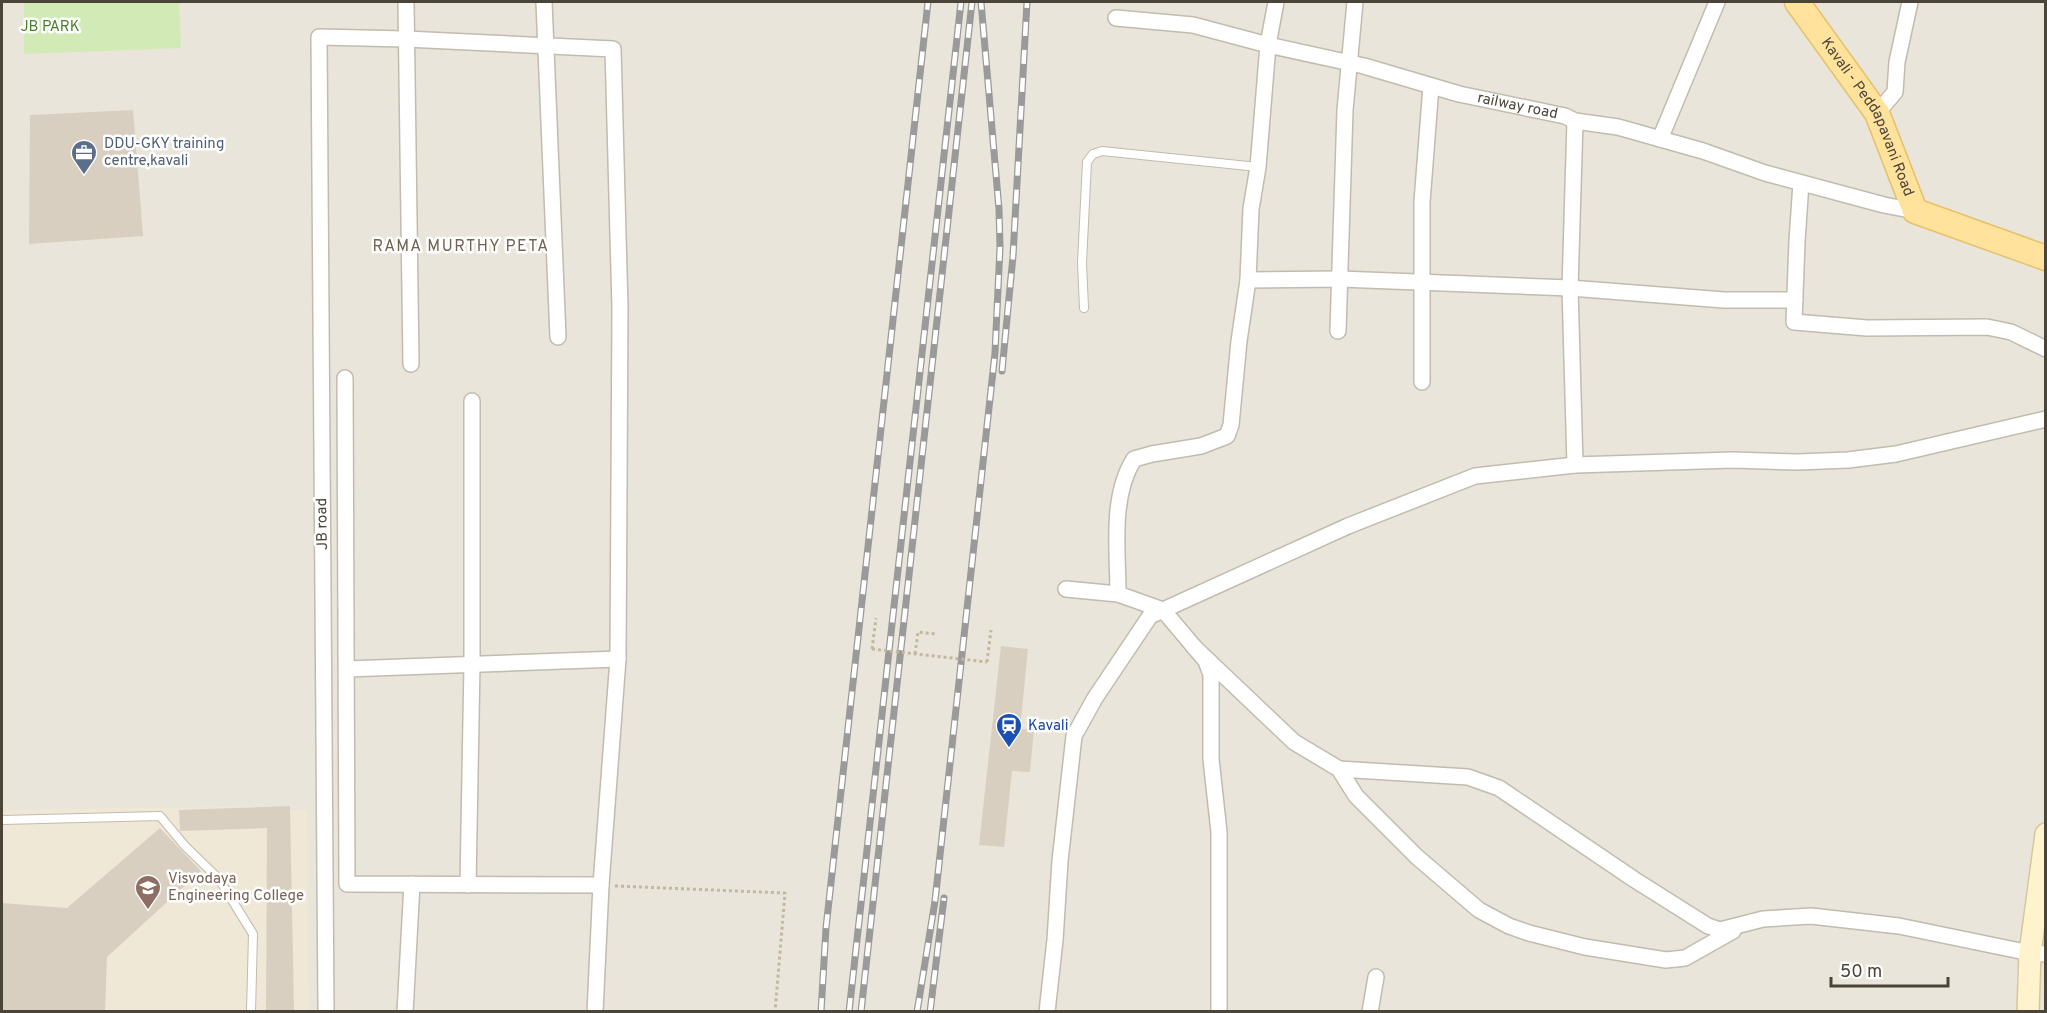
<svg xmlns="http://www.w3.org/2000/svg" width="2047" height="1013" font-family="Overpass,sans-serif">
  <rect width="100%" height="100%" fill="#f6f3ec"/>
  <path fill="#eae5da" d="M2 2H2045V1011H2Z"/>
  <path fill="#efe8d6" d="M290 806V810H307L309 1011H2V810Z"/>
  <path fill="#d2eab5" d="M24 2H179L181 48 24 54Z"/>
  <path fill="#d8cfc1" d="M133 110 143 236 29 244 30 115Z
    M1001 646 1028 649 1020 729 1034 730 1030 772 1012 771 1004 847 979 845Z
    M290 806 294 1011H266L267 828 180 831 179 810Z
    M160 828 201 871 107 957 105 1011H2V903L67 908Z"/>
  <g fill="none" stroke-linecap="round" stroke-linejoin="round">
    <defs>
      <path id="service" d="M1084 308 1082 263 1087 162 1093 154 1102 151 1258 167
        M2 820 160 816 185 846 219 879 253 934 251 1012"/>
      <g id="minor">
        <path d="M406 2 411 364"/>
        <path d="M544 2 558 337"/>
        <path id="s1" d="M1116 18 1193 25 1268 45 1364 66 1459 94 1565 116 1575 121 1618 127 1703 151 1765 173 1884 205 1915 211"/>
        <path d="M1877 113 1895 92 1897 62 1910 2"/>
        <path d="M1575 121 1570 288 1575 465"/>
        <path d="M1660 139 1717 2"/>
        <path d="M1801 183 1797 241 1794 322 1867 328 1987 327 2011 332 2046 349"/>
        <path d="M1248 280 1340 279 1570 288 1724 300H1795"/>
        <path d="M1338 331 1345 110 1355 2"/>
        <path d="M345 378 347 884 601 885"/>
        <path d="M1422 382V202L1431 86"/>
        <path d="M1066 589 1118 594 1163 610 1206 661 1211 675V759L1219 832V1012"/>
        <path d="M1118 594C1118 551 1110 497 1134 459L1152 454 1201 446 1227 436 1231 425 1239 341 1248 280 1251 209 1258 167 1268 45 1276 2"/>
        <path d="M1194 647 1294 742 1339 769 1356 796 1417 857 1479 910 1509 926 1529 933 1585 947 1666 960 1685 958 1733 931"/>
        <path d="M347 669 618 659"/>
        <path d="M1339 769 1468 777 1499 788 1635 880 1708 926 1720 930 1763 919 1811 916 1899 926 2030 953 2046 954"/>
        <path d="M468 885 472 664V401"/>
        <path d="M326 1012 319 37 406 39 613 49 620 308 618 659 601 885 595 1012"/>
        <path d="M405 1012 412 884"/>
        <path d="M1047 1012 1055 940 1060 861 1074 736 1095 698 1150 616 1348 526 1475 476 1575 465 1733 460 1798 462 1848 460 1896 454 2046 419"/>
        <path d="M1370 1012 1376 977"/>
      </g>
      <path id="secondary" d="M2028 1012 2030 953 2046 834"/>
      <g id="primary">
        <path id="s2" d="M1797 2 1877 113 1915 211 2046 258"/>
      </g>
    </defs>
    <use href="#service" stroke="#c2bbae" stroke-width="10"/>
    <use href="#minor" stroke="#c2bbae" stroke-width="18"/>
    <use href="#secondary" stroke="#d6c79b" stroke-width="24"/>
    <use href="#primary" stroke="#e6c16a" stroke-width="27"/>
    <path stroke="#c4b79f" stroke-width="3" stroke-dasharray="3 3" stroke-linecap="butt" d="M872 649 876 618
      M915 654 918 632 935 634
      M987 662 991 630
      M615 886 785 893 775 1012"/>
    <use href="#service" stroke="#fff" stroke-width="8"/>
    <use href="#minor" stroke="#fff" stroke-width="15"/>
    <use href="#secondary" stroke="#fff3cd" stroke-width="21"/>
    <use href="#primary" stroke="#ffe39c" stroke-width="24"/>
    <defs>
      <path id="rail" d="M1002 371 1013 256 1027 2
        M821 1012 826 928 928 2
        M849 1012 961 2
        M861 1012 972 2
        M917 1012 935 901 995 353 1000 247 999 209 981 2
        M930 1012 944 898"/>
    </defs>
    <use href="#rail" stroke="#9a9a9a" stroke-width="7"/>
    <use href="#rail" stroke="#fff" stroke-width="4.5" stroke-dasharray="14" stroke-linecap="butt"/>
    <path stroke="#c4b79f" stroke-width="3" stroke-dasharray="3 3" stroke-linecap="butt" d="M872 649 987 662"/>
  </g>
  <defs>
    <symbol id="office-pin" viewBox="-11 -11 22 30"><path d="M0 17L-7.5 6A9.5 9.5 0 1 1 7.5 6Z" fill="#5c6f8a" stroke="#fff"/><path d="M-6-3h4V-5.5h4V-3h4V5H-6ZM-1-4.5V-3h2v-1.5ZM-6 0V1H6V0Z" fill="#fff"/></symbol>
    <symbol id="station-pin" viewBox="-11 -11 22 30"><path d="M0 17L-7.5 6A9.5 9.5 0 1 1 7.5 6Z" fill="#1a4fb4" stroke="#fff"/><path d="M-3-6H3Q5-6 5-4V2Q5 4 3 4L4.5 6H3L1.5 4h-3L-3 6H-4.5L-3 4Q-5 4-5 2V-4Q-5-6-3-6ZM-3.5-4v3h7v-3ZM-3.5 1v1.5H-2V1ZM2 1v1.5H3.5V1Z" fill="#fff"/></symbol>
    <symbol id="university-pin" viewBox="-11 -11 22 30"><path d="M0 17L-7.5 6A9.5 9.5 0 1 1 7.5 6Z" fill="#8d6e63" stroke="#fff"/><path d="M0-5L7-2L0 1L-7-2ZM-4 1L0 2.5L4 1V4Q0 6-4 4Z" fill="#fff"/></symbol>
  </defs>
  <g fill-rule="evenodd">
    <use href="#office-pin" x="69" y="138" width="30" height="40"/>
    <use href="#station-pin" x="994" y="711" width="30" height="40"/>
    <use href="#university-pin" x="133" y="873" width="30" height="40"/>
  </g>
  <g text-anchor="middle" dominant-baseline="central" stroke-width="5" stroke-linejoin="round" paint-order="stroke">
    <g font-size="15" fill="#4a7f2a" stroke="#fff">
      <text x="50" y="27">JB PARK</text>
    </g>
    <g font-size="15" fill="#4b4439" stroke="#fff">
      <text stroke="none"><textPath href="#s1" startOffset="412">railway road</textPath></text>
      <text stroke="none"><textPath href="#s2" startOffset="136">Kavali - Peddapavani Road</textPath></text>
      <text transform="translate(323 524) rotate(-91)">JB road</text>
    </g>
    <g font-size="15" fill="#4e5e75" stroke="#fff" text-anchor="start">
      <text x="104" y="144">DDU-GKY training<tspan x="104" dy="17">centre,kavali</tspan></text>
    </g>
    <g font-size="15" fill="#164399" stroke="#fff" text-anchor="start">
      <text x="1028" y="726">Kavali</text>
    </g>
    <g font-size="15" fill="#785e54" stroke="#fff" text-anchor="start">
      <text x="168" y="879">Visvodaya<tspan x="168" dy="17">Engineering College</tspan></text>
    </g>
    <g font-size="16" letter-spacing="1.5" fill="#6e6250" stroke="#fff">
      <text x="461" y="247">RAMA MURTHY PETA</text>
    </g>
  </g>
  <rect width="2047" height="1013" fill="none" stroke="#4b4439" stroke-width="6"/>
  <path d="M1831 977v9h117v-9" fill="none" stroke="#4b4439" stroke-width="3"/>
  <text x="1840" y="977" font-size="18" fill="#4b4439" stroke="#ffffff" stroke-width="4.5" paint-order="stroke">50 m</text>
</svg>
